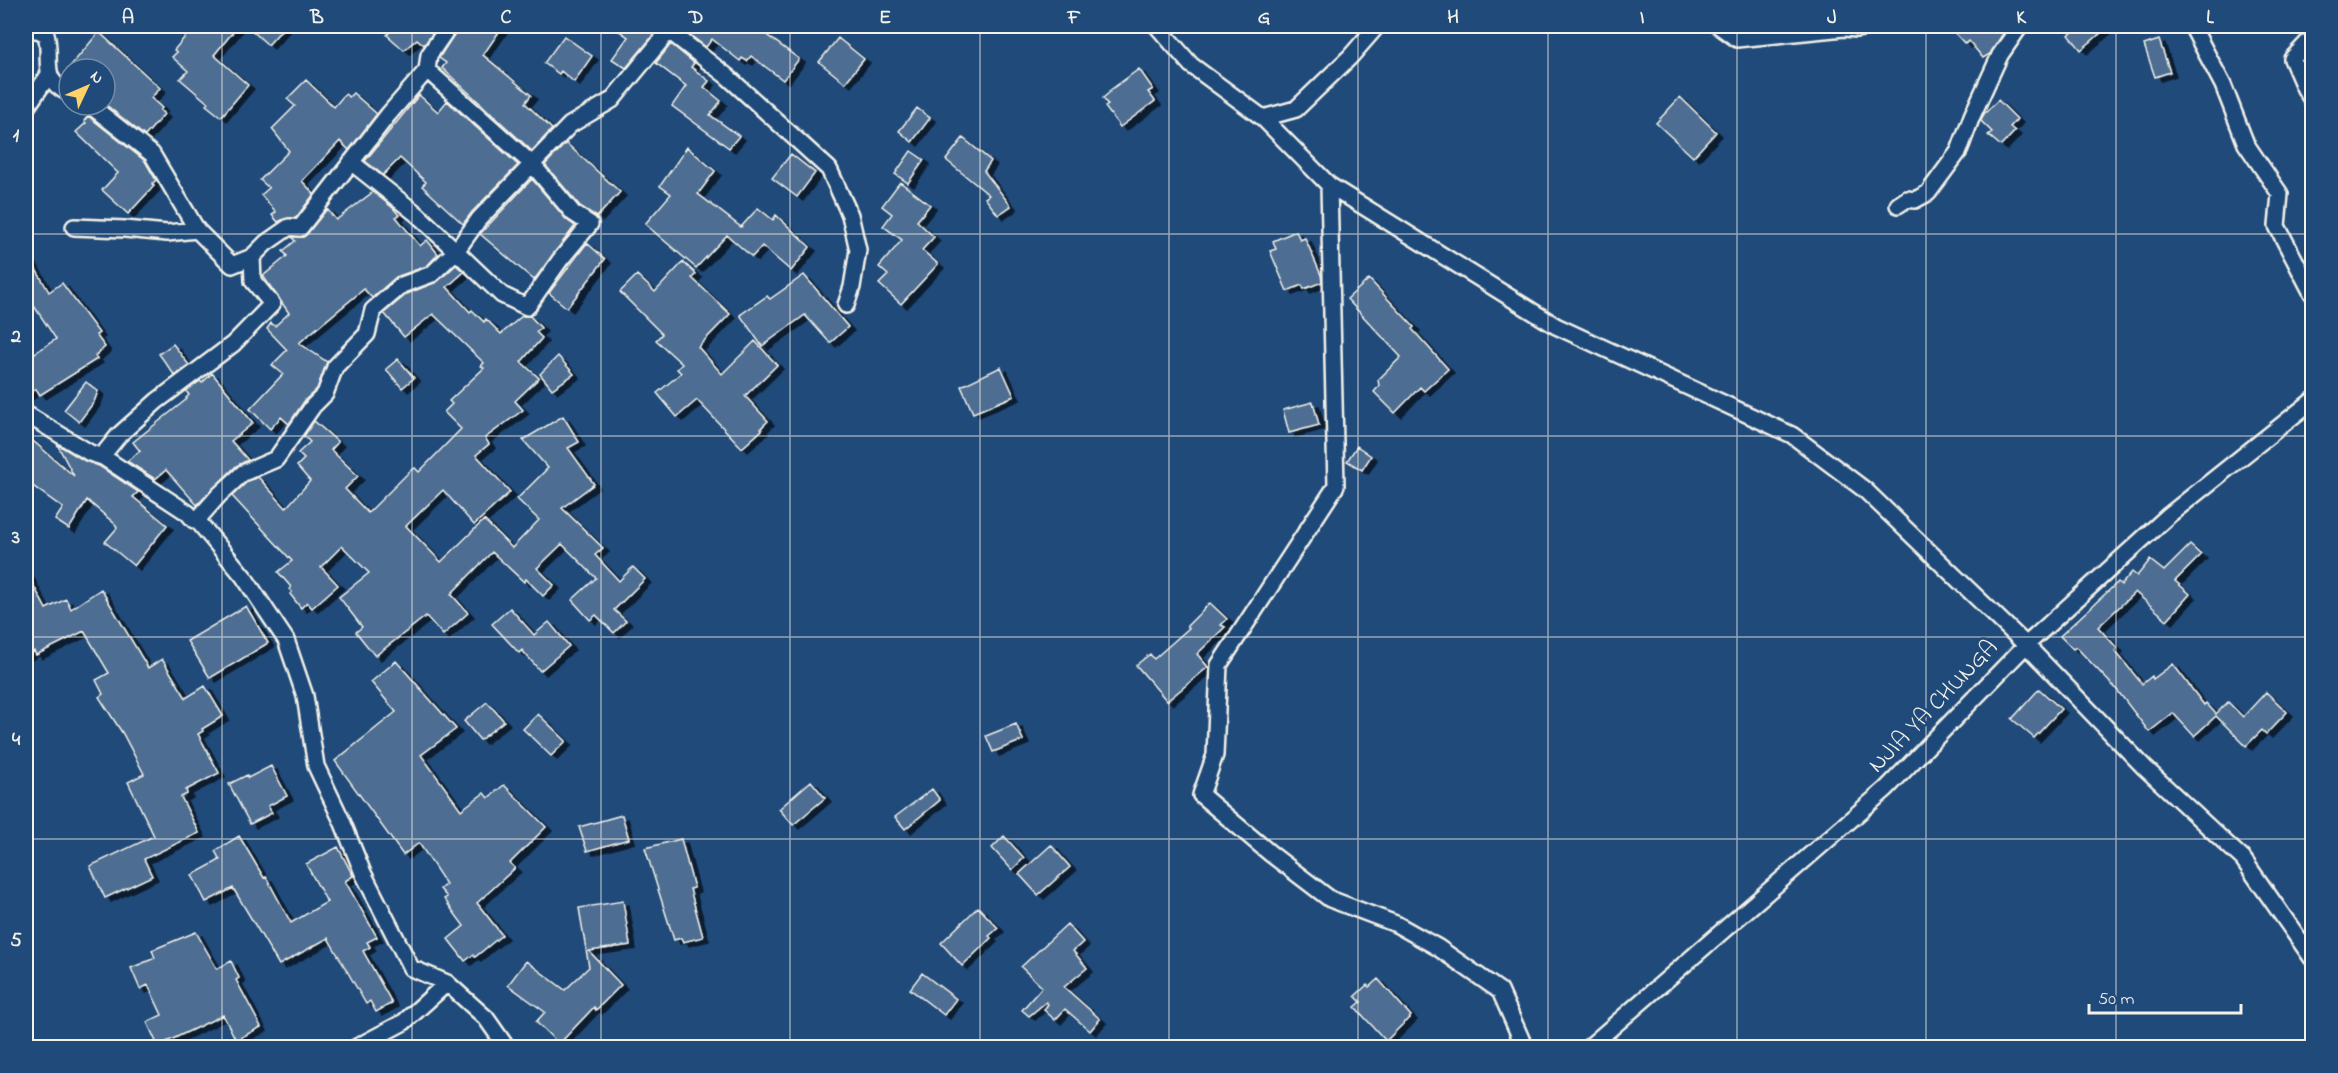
<svg xmlns="http://www.w3.org/2000/svg" width="2338" height="1073" font-family="'Indie Flower',sans-serif">
  <defs>
    <filter id="shadow"><feDropShadow dx="6" dy="4" stdDeviation="0" flood-color="#0009"/></filter>
  </defs>
  <rect width="100%" height="100%" fill="#1f4a7a"/>
  <filter id="ink" filterUnits="userSpaceOnUse"><feTurbulence type="fractalNoise" baseFrequency=".0167" numOctaves="2"/><feDisplacementMap in="SourceGraphic" scale="12" xChannelSelector="R" yChannelSelector="G"/><feConvolveMatrix kernelMatrix="1 2 1 2 8 2 1 2 1" color-interpolation-filters="sRGB"/></filter>
  <g filter="url(#ink)">
    <path fill="#4d6e92" stroke="#f4f1e8" stroke-width="1.5" filter="url(#shadow)" d="M200 26H238L214 55 248 85 221 117 206 105 208 103 180 79 188 71 172 57 177 52 174 50 190 31 194 33Z
      M247 26H285L268 45Z
      M395 26H438L424 45 417 39 404 50 387 35Z
      M459 26H503L483 55 531 95 525 103 552 129 532 151 442 68 446 63 439 58Z
      M612 26H647L656 32 626 68 612 59 628 37Z
      M683 26H769L764 33 799 59 783 80 751 56 747 61 742 58 740 61 712 39 706 47 682 29Z
      M1955 26H2008L1990 54 1983 58 1969 41 1965 44 1955 33 1959 29Z
      M2081 26H2109L2081 50 2069 35Z
      M99 32 160 88 151 98 162 108 160 110 164 114 145 136 105 104V69H68Z
      M564 36 592 56 574 82 561 71 559 74 544 63Z
      M838 38 864 59 845 83 819 62Z
      M2159 40 2170 72 2155 77 2144 45Z
      M671 44 694 63 691 67 709 81 704 87 721 101 710 115 739 136 729 148 672 106 686 86 656 63Z
      M1139 69 1153 89 1148 92 1155 101 1120 127 1105 107 1108 105 1103 98 1110 92 1109 91Z
      M306 80 334 107 345 94 349 97 353 93 377 114 349 150 340 141 302 181 314 194 296 218 284 219 278 222 272 215 276 212 261 195 269 188 260 180 289 151 272 129 295 106 287 99Z
      M419 95 438 112 447 101 518 165 472 212 463 224 422 186 426 182 400 158 383 175 365 161Z
      M1680 97 1716 132 1693 157 1656 123Z
      M1998 100 2017 119 2010 127 2015 131 2001 146 1988 135 1992 132 1981 121 1984 114Z
      M917 108 930 118 912 142 899 131Z
      M88 116 145 161 156 180 152 184 154 186 128 214 102 190 118 173 76 132 86 123 84 121Z
      M963 138 991 161 984 171 1011 206 998 215 985 198 989 195 946 160Z
      M566 143 620 192 597 217 580 206 545 165Z
      M687 147 715 171 698 194 741 227 758 208 773 220 776 215 810 247 791 271 762 246 752 257 727 235 696 268 645 224 671 194 660 186Z
      M911 151 924 160 908 183 895 174Z
      M791 154 815 173 797 197 772 178Z
      M532 179 566 219 575 226 534 280 480 234Z
      M900 182 930 205 917 221 934 237 922 250 938 264 901 304 879 284 888 275 879 267 902 240 883 226 892 214 882 206Z
      M373 192 393 208 399 215 396 217 420 246 427 240 438 254 427 266 396 277 372 298 364 289 299 343 327 362 317 389 305 400 289 424 281 417 270 429 250 409 283 374 272 365 287 350 267 329 271 323 275 326 289 313 263 276 287 256 283 251 295 241 292 237H303L307 234 327 209 336 220Z
      M1296 231 1300 240 1305 238 1321 275 1322 282 1304 289 1302 285 1287 291 1270 251 1276 249 1273 241Z
      M587 243 605 259 567 308 549 293Z
      M26 252 49 292 62 283 99 333 96 335 105 347 95 356 97 359 40 395 36 389 26 396V359L56 339 26 294Z
      M683 262 696 274 692 278 730 314 698 347 722 374 755 341 777 365 745 396 768 421 761 428 762 430 742 448 697 400 677 417 657 393 681 373 677 369 682 364 656 340 662 334 620 292 637 275 655 292Z
      M456 265 464 272 447 287 470 312 472 310 484 322 486 319 501 334 522 316H530L541 328 536 332 542 338 521 362 539 378 515 401 523 410 485 438 489 444 476 455 510 492 474 525 443 490 406 526 441 562 484 520 512 548 539 520 517 499 548 468 523 440 563 416 579 442 568 448 594 484 562 508 603 548 595 555 619 581 633 567 645 579 614 610 626 621 614 633 596 615 590 620 572 600 596 578 562 544 537 568 554 585 543 596 526 579 524 582 492 552 451 594 468 613 443 635 426 616 375 656 356 632 362 627 339 597 369 573 342 546 321 567 338 585 312 608 307 602 301 608 290 594 292 592 289 589 291 587 278 572 292 561 232 496 248 481 258 477 286 508 310 481 297 466 304 459 298 453 310 442 304 436 314 421 338 442 331 450 358 476 345 489 368 513 411 470 415 468 419 472 461 429 444 412 452 404 449 401 484 368 481 366 484 363 433 314 404 337 384 313 407 294 438 281Z
      M804 275 848 327 830 343 805 315 762 346 740 315 767 296 770 299Z
      M1369 279 1414 327 1412 329 1448 369 1424 391 1420 387 1395 413 1374 392 1379 386 1378 380 1401 357 1347 299Z
      M173 344 189 365 175 376 159 354Z
      M558 356 574 374 552 389 540 374Z
      M398 359 414 378 402 388 386 369Z
      M1001 367 1014 396 973 413 961 386Z
      M212 373 253 423 231 441 248 460 236 466 197 505 166 470 155 479 127 461 140 451 133 442 187 399 186 398 189 395 186 391 200 381 202 383Z
      M86 382 98 391 94 402 79 422 64 410Z
      M1313 402 1319 425 1289 433 1283 410Z
      M26 435 74 476 57 444 85 461 99 466 138 492 133 497 167 525 134 566 105 542 117 528 116 525 87 500 69 529 55 520 63 508 26 481Z
      M1357 446 1371 456 1362 470 1347 461Z
      M2190 545 2201 555 2175 581 2190 594 2167 620 2135 592 2098 627 2117 648 2115 651 2142 684 2152 676 2153 679 2173 664 2204 705 2206 703 2216 714 2228 702 2243 717 2266 692 2287 712 2266 734 2262 730 2246 746 2216 716 2194 736 2173 713 2149 732 2117 690 2076 647 2073 649 2060 636 2118 582 2121 585 2132 572 2137 576 2150 560 2164 571Z
      M26 571 46 609 66 599 71 609 101 589 148 668 162 659 186 698 205 686 223 716 202 729 203 731 198 734 219 773 186 790 187 794 181 797 199 833 144 859 152 876 105 898 90 866 154 836 128 782 144 774 123 734 99 697 103 694 96 680 109 673 84 631 36 655 34 651 26 656Z
      M1210 603 1227 619 1221 625 1225 627 1197 654 1208 667 1167 701 1136 665 1150 654 1154 659 1189 628 1187 626Z
      M246 606 268 643 210 678 187 641Z
      M510 608 534 635 549 622 569 646 540 671 522 650 519 653 492 624Z
      M396 661 456 729 421 755 461 810 484 793 488 798 504 785 546 827 510 863 515 868 477 903 502 935 475 957 473 955 465 961 448 939 464 926 444 899 447 897 440 889 446 884 419 843 403 855 335 761 396 712 371 682Z
      M2039 689 2061 709 2034 738 2012 719Z
      M487 702 504 721 480 740 464 721Z
      M538 714 566 741 551 756 523 729Z
      M1016 724 1023 740 993 752 986 736Z
      M271 766 287 796 268 806 272 813 250 824 229 784 247 775 248 778Z
      M811 781 825 798 793 825 779 809Z
      M932 789 940 800 905 829 895 817Z
      M622 815 629 839 587 851 579 827Z
      M239 836 264 878 266 877 291 923 327 902 306 864 338 847 353 876 345 881 377 937 367 942 370 947 363 951 392 1003 376 1012 370 1001 366 1004 328 938 279 965 233 888 206 902 192 875 220 860 215 851Z
      M1004 836 1024 858 1012 870 992 848Z
      M681 839 694 888 690 889 703 937 683 942 681 938 674 940 645 848Z
      M1051 845 1070 867 1038 895 1019 874Z
      M623 901 630 945 589 951 621 985 596 1010 594 1007 559 1044 536 1022 545 1012 508 985 526 961 565 990 589 967 579 908Z
      M978 907 998 928 989 936 991 938 962 966 941 943Z
      M1067 924 1083 942 1073 951 1087 968 1064 987 1100 1019 1090 1031 1065 1009 1055 1020 1044 1010 1048 1004 1046 1002 1029 1016 1022 1010 1042 987 1021 967Z
      M196 932 217 969 231 961 239 978 236 980 261 1027 236 1040 223 1015 158 1046 147 1022 162 1015 148 985 140 989 131 968 155 958 152 950Z
      M922 973 956 999 944 1015 910 989Z
      M1378 979 1411 1016 1386 1041 1355 1007 1361 1002 1355 996 1367 985 1369 987Z"/>
    <g fill="none" stroke-linecap="round" stroke-linejoin="round">
      <defs>
        <path id="street" d="M663 26 728 77 829 169 850 215 858 250 852 287 846 305
          M1157 26 1191 65 1263 118 1329 185 1556 326 1792 435 1865 490 2026 645 2145 768 2243 859 2312 958
          M1719 26 1737 39 1844 28 1857 29 1873 26
          M2192 26 2223 85 2246 144 2280 194 2277 226 2312 293
          M26 30H38L46 34C53 60 38 79 69 93
          M2312 38 2292 59 2305 89 2312 100
          M90 105 152 154 197 230 232 265 252 257
          M26 108 48 76
          M1263 118 1296 109 1350 57 1377 26
          M351 162 418 215 502 295 527 307 560 260 590 224 573 213 533 165 427 70
          M1329 185 1336 486 1219 665 1215 755 1201 795 1271 854 1330 899 1396 924 1437 947 1500 991 1525 1048
          M1898 205 1907 199 1915 200 1928 193 1959 151 1972 116 2000 55 2020 26
          M74 227 125 229 167 233 197 230
          M26 414 90 453 103 457 188 513 194 520H197L244 577 286 640 305 696 316 766 342 821 363 873 411 968 447 983 486 1018 507 1048
          M103 457 106 451 119 435 157 401 233 344 272 304 253 281 252 257 266 243 289 227 300 228 388 115 427 70 429 55 449 26
          M197 520 219 495 243 473 276 459 313 406 325 394 335 367 367 334 373 310 402 285 432 274 457 250 479 219 570 125 612 100 673 26
          M355 1048 404 1022 447 983
          M1588 1048 1886 789 2026 645 2169 515 2312 401"/>
      </defs>
      <use href="#street" stroke="#f4f1e8" stroke-width="20"/>
      <use href="#street" stroke="#1f4a7a" stroke-width="15"/>
    </g>
  </g>
  <path fill="none" stroke="#f4f1e8" stroke-width="1.5" stroke-opacity="0.55" d="M222 26V1048M412 26V1048M601 26V1048M790 26V1048M980 26V1048M1169 26V1048M1358 26V1048M1548 26V1048M1737 26V1048M1926 26V1048M2116 26V1048M26 234H2312M26 436H2312M26 637H2312M26 839H2312"/>
  <g text-anchor="middle" dominant-baseline="central" stroke-width="5" stroke-linejoin="round" paint-order="stroke">
    <g font-size="24" fill="#f4f1e8" stroke="#1f4a7a">
      <text transform="translate(1934 707) rotate(-46)">NJIA YA CHUNGA</text>
    </g>
  </g>
  <rect width="2338" height="1073" fill="none" stroke="#1f4a7a" stroke-width="66"/>
  <g transform="translate(87 87) rotate(46)"><circle r="28" fill="#1f4a7a" stroke="#748da6" stroke-width="1.5"/>
  <path d="M0-4.5L10 22L0 15L-10 22Z" fill="#ffd166"/>
  <text y="-9" font-size="16" font-weight="bold" text-anchor="middle" fill="#f4f1e8">N</text>
  </g>
  <path d="M2089 1004v9h152v-9" fill="none" stroke="#f4f1e8" stroke-width="3"/>
  <text x="2098" y="1004" font-size="18" fill="#f4f1e8" stroke="#1f4a7a" stroke-width="4.5" paint-order="stroke">50 m</text>
  <rect x="33" y="33" width="2272" height="1007" fill="none" stroke="#f4f1e8" stroke-width="2"/>
  <g font-size="20" text-anchor="middle" font-weight="bold" fill="#f4f1e8">
    <text x="128" y="23">A</text>
    <text x="317" y="23">B</text>
    <text x="506" y="23">C</text>
    <text x="696" y="23">D</text>
    <text x="885" y="23">E</text>
    <text x="1074" y="23">F</text>
    <text x="1264" y="23">G</text>
    <text x="1453" y="23">H</text>
    <text x="1642" y="23">I</text>
    <text x="1832" y="23">J</text>
    <text x="2021" y="23">K</text>
    <text x="2210" y="23">L</text>
    <text x="16" y="141">1</text>
    <text x="16" y="342">2</text>
    <text x="16" y="543">3</text>
    <text x="16" y="745">4</text>
    <text x="16" y="946">5</text>
  </g>
</svg>
